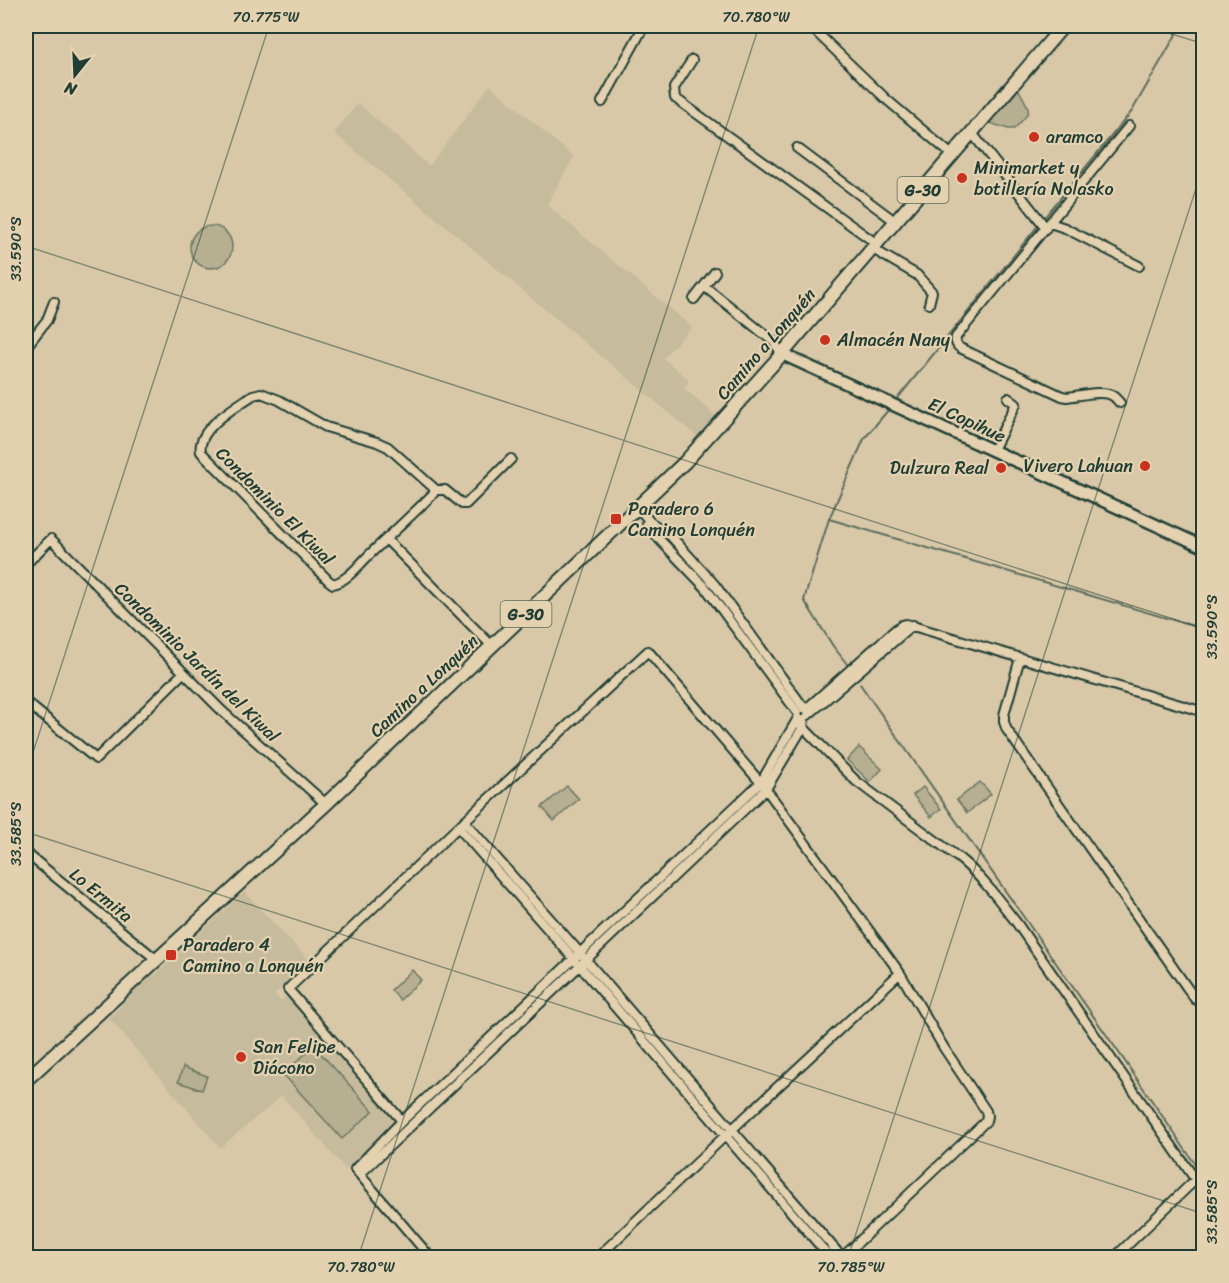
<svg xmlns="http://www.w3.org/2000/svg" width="1229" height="1283" font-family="Sriracha,sans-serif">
  <rect width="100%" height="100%" fill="#d8c8a8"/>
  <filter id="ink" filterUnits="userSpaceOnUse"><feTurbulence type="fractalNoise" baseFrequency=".0167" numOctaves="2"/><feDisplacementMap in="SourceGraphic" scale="12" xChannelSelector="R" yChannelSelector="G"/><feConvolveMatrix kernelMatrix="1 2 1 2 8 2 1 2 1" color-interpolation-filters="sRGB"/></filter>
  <g filter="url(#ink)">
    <path fill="#c7bb9d" d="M490 85 574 157 547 205 692 327 663 358 689 380 684 388 717 417 698 437 334 133 358 103 429 166Z
      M244 892 310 961 275 994 280 1001 287 996 396 1121 346 1170 282 1096 220 1148 109 1018 121 1006 129 993 144 980 156 974Z"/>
    <path fill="#b6af92" stroke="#6a7663" stroke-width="1.5" d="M1016 90H1019C1031 113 1033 110 1014 129H1008L990 123V120Z
      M190 247a21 21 0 1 1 42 0a21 21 0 1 1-42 0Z
      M859 747 882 769 870 782 847 760Z
      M980 782 991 794 967 813 957 800Z
      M567 786 579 799 554 821 542 807Z
      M923 787 941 809 931 817 913 795Z
      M412 970 421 980 400 1000 391 990Z
      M314 1046 373 1111 342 1139 283 1074Z
      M183 1067 207 1076 202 1090 178 1082Z"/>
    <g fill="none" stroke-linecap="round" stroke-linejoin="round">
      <path stroke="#5d6c5b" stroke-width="2" d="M1044 218 1132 111 1181 26
        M897 399 1037 227
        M829 519 1204 629
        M847 664 833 646 804 600 829 519 864 439 889 409
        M860 684 1122 1057 1204 1177"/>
      <defs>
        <path id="minor" d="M810 26 886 99 952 155
          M692 60 674 88 675 98 877 244
          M602 102 644 26
          M972 133 1046 228
          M797 148 896 222
          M1050 223 1065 228 1139 266
          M873 249 917 275 932 292 929 304
          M704 286 773 341 782 354
          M694 299 715 272
          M26 347 47 320 54 302
          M261 393 279 400 326 427 377 442 388 447 435 489 433 494C412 515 390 535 369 555 359 565 347 581 333 584L329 581 201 452C196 429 237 406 253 395Z
          M1120 403C1118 401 1116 398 1113 396 1103 389 1079 396 1067 397L1062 396 960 348C956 345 955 342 956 337L1129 126
          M993 450 1016 404 1008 398
          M434 490H445L462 504H466L511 459
          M638 507 650 522 669 534 715 585 804 708
          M647 523 659 539 705 587 797 712
          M386 539 492 646
          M26 564 51 539 222 711 326 804
          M1020 658 1004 715V722L1007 730 1195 999 1204 1004
          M26 702 96 759 183 673
          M806 709 895 630 902 625 906 624 1204 712
          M808 715 913 625
          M800 724 856 781 960 859C982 877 998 899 1016 922L1204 1192
          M464 821 580 953 840 1255
          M458 827 574 959 828 1255
          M26 853 157 960
          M402 1121 288 989 458 827 648 651 766 789 900 973 944 1048 986 1111 987 1116 986 1121 848 1252C840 1258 831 1253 823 1258
          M360 1174 766 789 803 727 804 720
          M431 1258 355 1169 402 1121 761 782 798 718
          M597 1258 726 1135 900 973
          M1114 1258 1195 1180"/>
        <path id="secondary" d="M782 354 1204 547"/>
        <path id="primary" d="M26 1080 326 804 685 462 782 354 1063 26"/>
      </defs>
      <use href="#minor" stroke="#1f3d34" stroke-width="12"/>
      <use href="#secondary" stroke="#1f3d34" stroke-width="15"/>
      <use href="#primary" stroke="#1f3d34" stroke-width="16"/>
      <use href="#minor" stroke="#e4d1af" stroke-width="8"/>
      <use href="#secondary" stroke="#e4d1af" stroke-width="10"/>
      <use href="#primary" stroke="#e4d1af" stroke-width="12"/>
    </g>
  </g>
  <path fill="none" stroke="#1f3d34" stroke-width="1.5" stroke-opacity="0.45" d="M1146 26 1204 44M26 246 1204 629M26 774 269 26M26 832 1204 1214M358 1258 759 26M848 1258 1204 164"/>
  <g fill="#c8321e" stroke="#e4d1af" stroke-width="2">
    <circle cx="1034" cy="137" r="6"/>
    <circle cx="962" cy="178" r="6"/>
    <circle cx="825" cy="340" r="6"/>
    <circle cx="1145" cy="466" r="6"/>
    <circle cx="1001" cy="468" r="6"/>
    <rect x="610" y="513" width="12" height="12" rx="3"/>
    <rect x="165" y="949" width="12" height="12" rx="3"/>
    <circle cx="241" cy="1057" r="6"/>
  </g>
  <g text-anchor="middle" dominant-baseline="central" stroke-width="4.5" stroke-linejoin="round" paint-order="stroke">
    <g fill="#e4d1af" stroke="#5a6959" stroke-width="1.5">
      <rect x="897.5" y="177" width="51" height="26" rx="4.5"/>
      <rect x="500.5" y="601" width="51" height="26" rx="4.5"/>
    </g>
    <g font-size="16" font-weight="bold" fill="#1f3d34">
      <text x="923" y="190">G-30</text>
      <text x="526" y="614">G-30</text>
    </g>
    <g font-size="18" fill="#1f3d34" stroke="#e4d1af" text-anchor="start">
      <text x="1046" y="137">aramco</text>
      <text x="974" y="168">Minimarket y<tspan x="974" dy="21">botillería Nolasko</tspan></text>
      <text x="837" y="340">Almacén Nany</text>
      <text x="1133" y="466" text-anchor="end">Vivero Lahuan</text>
      <text x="989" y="468" text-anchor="end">Dulzura Real</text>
      <text x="628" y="509">Paradero 6<tspan x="628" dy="21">Camino Lonquén</tspan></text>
      <text x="183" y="945">Paradero 4<tspan x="183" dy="21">Camino a Lonquén</tspan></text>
      <text x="253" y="1047">San Felipe<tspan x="253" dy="21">Diácono</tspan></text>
    </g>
    <g font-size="18" fill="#1f3d34" stroke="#e4d1af">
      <text transform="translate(766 344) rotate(-49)">Camino a Lonquén</text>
      <text transform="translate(967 420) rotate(25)">El Copihue</text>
      <text transform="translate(275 506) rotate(45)">Condominio El Kiwal</text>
      <text transform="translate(197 662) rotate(44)">Condominio Jardín del Kiwal</text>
      <text transform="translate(424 686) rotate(-43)">Camino a Lonquén</text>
      <text transform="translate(101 895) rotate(39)">Lo Ermita</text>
    </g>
  </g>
  <rect width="1229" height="1283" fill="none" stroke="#e4d1af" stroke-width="66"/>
  <g transform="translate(75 75) rotate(198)" stroke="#e4d1af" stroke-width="4.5" paint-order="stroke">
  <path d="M0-4.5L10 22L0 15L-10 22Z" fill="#1f3d34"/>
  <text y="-9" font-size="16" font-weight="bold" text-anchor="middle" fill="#1f3d34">N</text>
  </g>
  <rect x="33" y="33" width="1163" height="1217" fill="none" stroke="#1f3d34" stroke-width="2"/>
  <g font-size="15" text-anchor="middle" fill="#1f3d34">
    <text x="266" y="22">70.775°W</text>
    <text x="756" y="22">70.780°W</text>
    <text transform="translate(16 249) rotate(-90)" y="5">33.590°S</text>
    <text transform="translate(1212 627) rotate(-90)" y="5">33.590°S</text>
    <text transform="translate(16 834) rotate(-90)" y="5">33.585°S</text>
    <text transform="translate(1212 1212) rotate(-90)" y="5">33.585°S</text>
    <text x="361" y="1272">70.780°W</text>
    <text x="851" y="1272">70.785°W</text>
  </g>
</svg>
